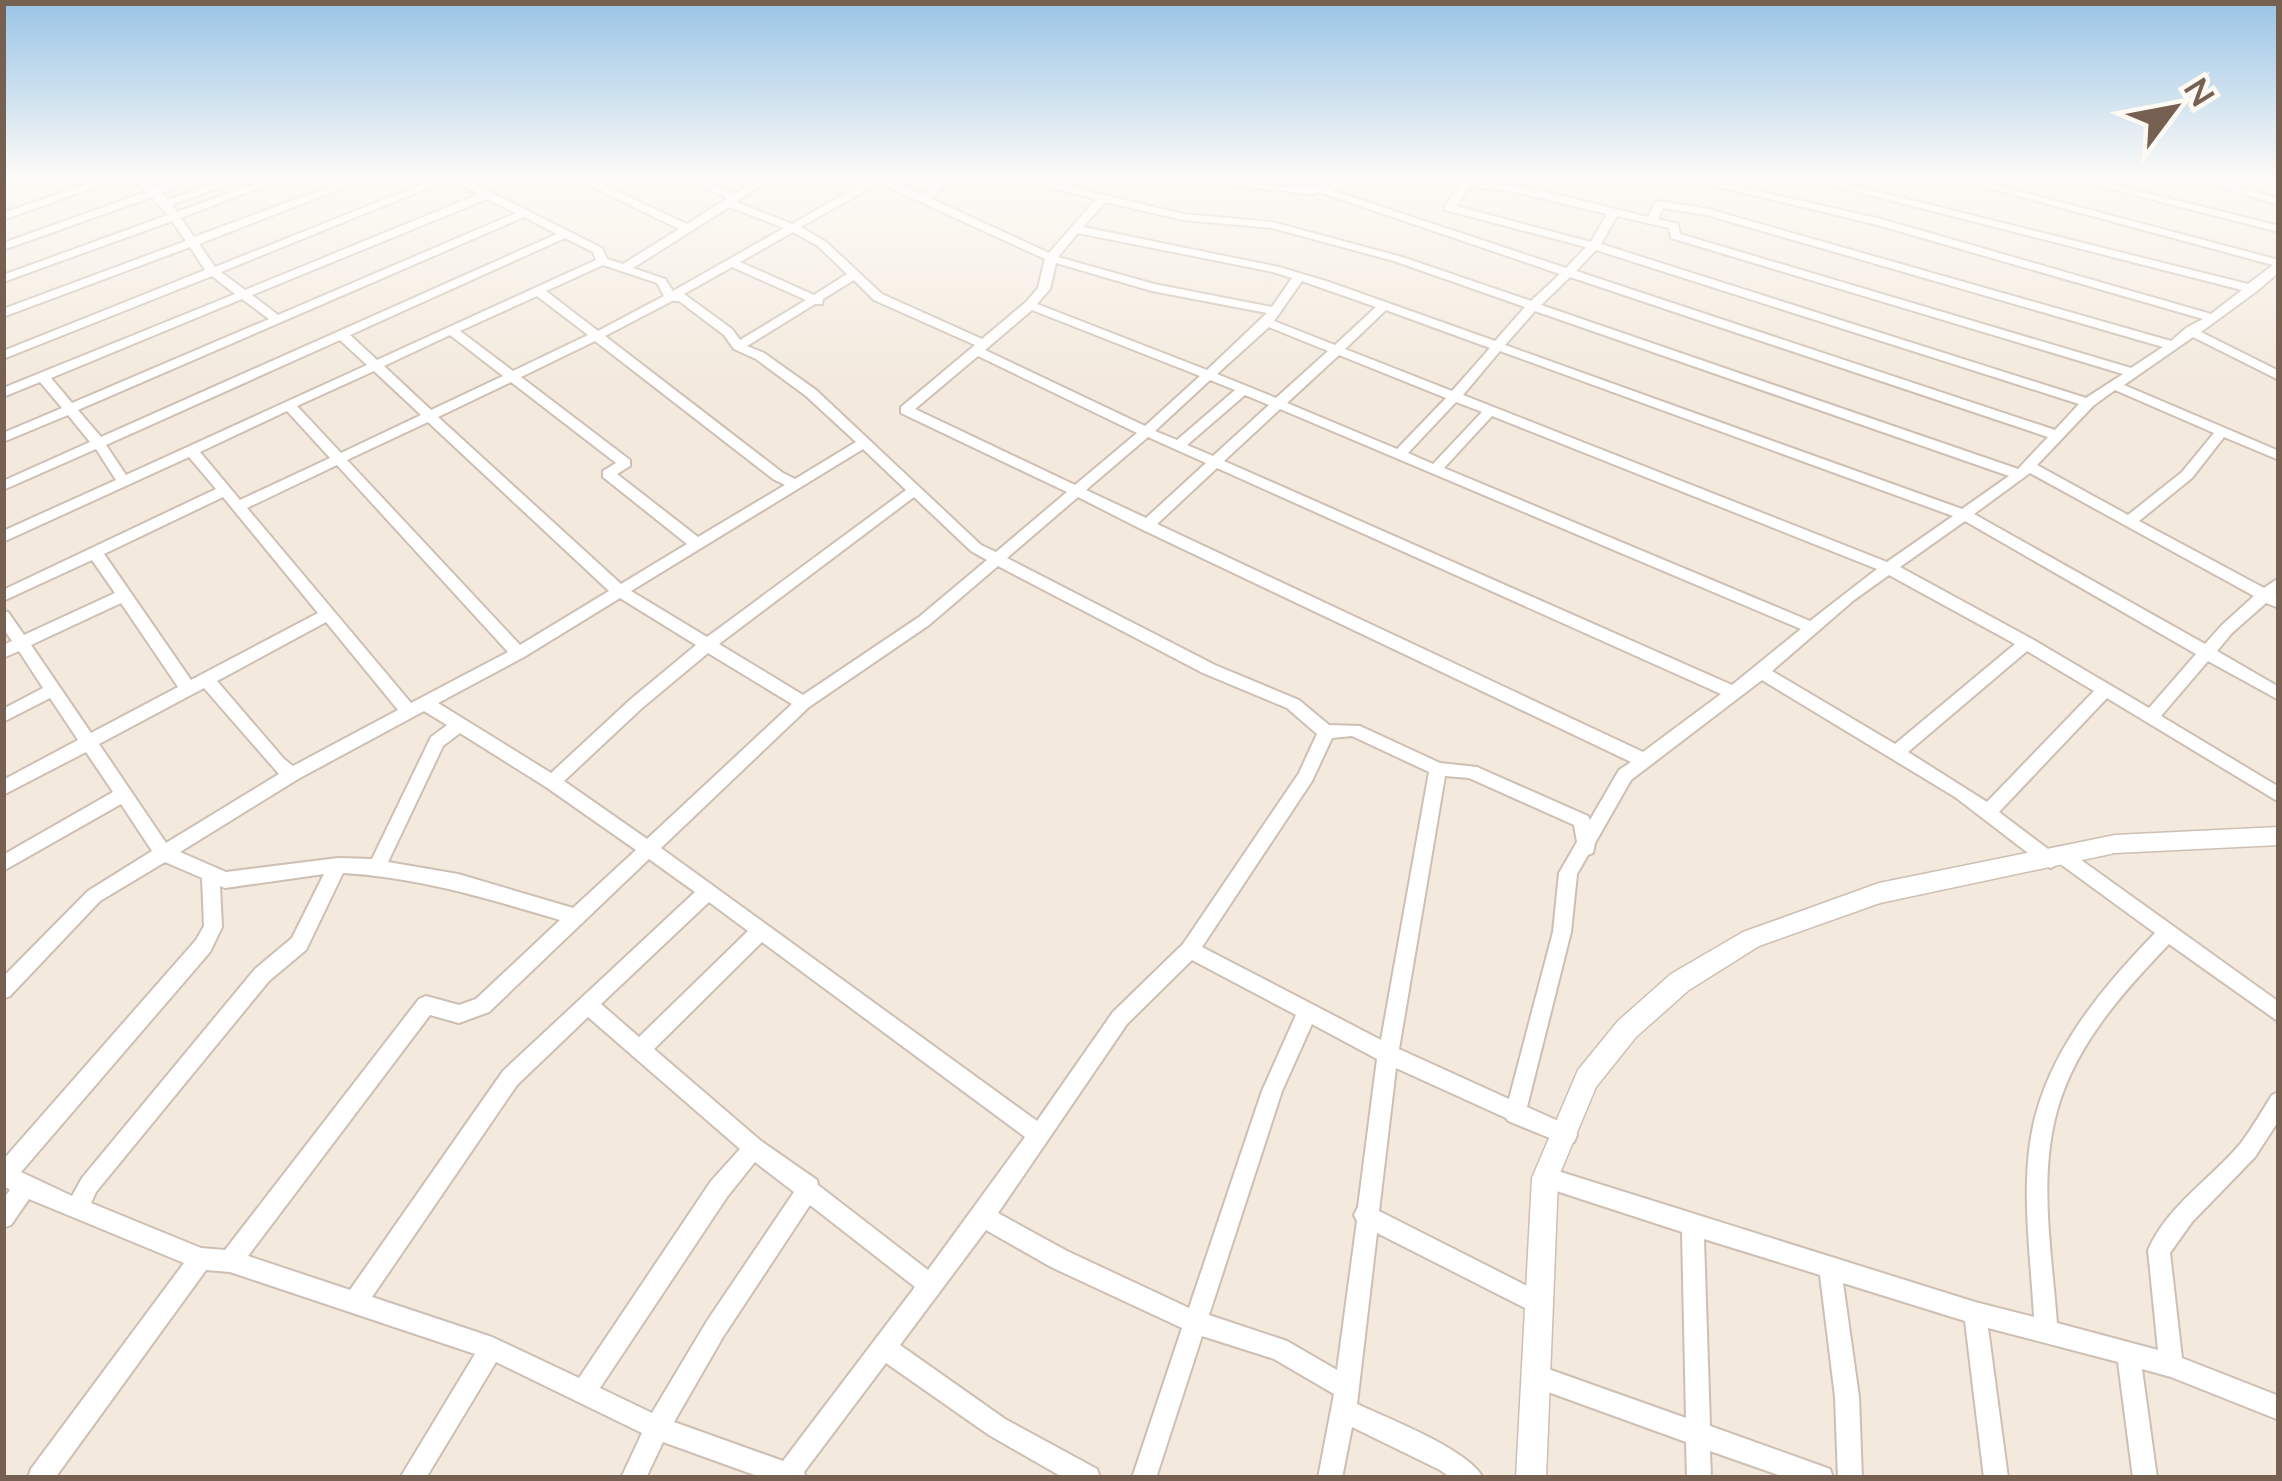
<svg xmlns="http://www.w3.org/2000/svg" width="2282" height="1481" font-family="Lato,sans-serif">
  <rect width="100%" height="100%" fill="#fbf6ed"/>
  <path fill="#f3e9dc" d="M3 179H2279V1478H3Z"/>
  <g fill="none" stroke-linecap="round" stroke-linejoin="round">
    <defs>
      <path id="minor" d="M15 179H31L3 190V183Z
        M101 179H117L3 220V213Z
        M134 179H145L155 188 181 179H196L161 194 168 200 226 179H242L172 205 177 212 267 179H282L181 218 194 237 351 179H366L199 244 215 267 435 179H450L221 272 245 290 479 194 451 179H465L602 248 607 259 623 264 679 229 577 179H591L687 224 728 198 681 179H696L735 194 758 179H771L736 202 792 224 870 179H889L922 194 941 179H953L930 198 1049 253 1096 199 1019 179H1038L1183 214 1272 222 1402 257 1531 301 1560 274 1319 192 1312 194 1196 182 1191 179C1230 179 1269 188 1308 187 1328 187 1346 179 1366 179L1331 190 1566 268 1586 247 1445 210 1444 208 1460 184 1440 179C1510 179 1580 201 1648 217L1654 204 1659 201 1708 209 2171 341 2186 328 2203 319 1874 224 1686 179H1706L1881 219 2211 314 2242 290 1807 179H1826L2248 284 2273 265 1955 179H1973L2279 260V272L2257 291 2201 332 2279 371V380L2193 337 2124 385 2279 451V460L2224 437 2192 478 2139 521 2264 588 2279 578V591L2275 594 2279 596V608L2266 603 2232 633 2217 651 2279 687V700L2208 661 2161 716 2279 787V802L2107 698 1999 812 2056 855 2064 850 2070 852 2279 1002V1022L2169 944C2123 992 2075 1045 2057 1111 2038 1179 2052 1255 2057 1323L2158 1350 2148 1250C2168 1205 2210 1180 2241 1143 2252 1128 2262 1111 2272 1095L2279 1092V1120L2255 1157 2192 1222 2170 1253 2182 1358 2279 1396V1420L2171 1377 2142 1369 2157 1478H2133L2118 1362 1988 1328 2008 1478H1984L1965 1321 1843 1283 1859 1397 1862 1478H1838L1835 1397 1820 1275 1704 1239 1710 1426 1830 1469 1833 1478H1787L1710 1451 1711 1478H1687L1686 1442 1526 1384 1522 1376 1526 1368 1534 1364 1686 1418 1682 1232 1538 1185 1534 1178 1538 1171 1545 1167 1975 1302 2034 1317C2031 1260 2022 1200 2030 1143 2042 1059 2098 992 2155 933L2059 863 2051 868 2045 866 1955 797 1762 680 1631 780 1595 843 1593 853 1588 855 1577 874 1571 932 1527 1107 1574 1128 1577 1135 1574 1142 1567 1145 1508 1121 1506 1118 1396 1068 1379 1211 1545 1295 1548 1303 1545 1311 1537 1314 1377 1233 1357 1404C1387 1418 1470 1450 1483 1478H1451L1440 1470 1352 1427 1342 1478H1318L1334 1394 1274 1359 1202 1336 1156 1478H1132L1182 1328 1051 1267 986 1230 900 1345 1005 1419 1097 1469 1100 1478H1064L989 1435 886 1363 804 1472 806 1478H763L663 1442 646 1478H621L642 1433 496 1362 426 1478H400L475 1354 230 1272 206 1270 55 1478H28L31 1469 184 1263 29 1199 11 1225 3 1228V1199L10 1190 3 1185V1160L196 940 204 926 202 878 165 862 100 901 10 996 3 999V977L88 891 152 851 121 804 3 871V855L113 792 86 752 3 795V780L78 740 50 698 3 722V709L43 688 19 651 3 658V645L12 641 3 628V611L8 612 24 635 115 593 92 560 3 601V590L216 489 189 457 3 542V531L116 480 96 449 3 490V481L90 442 68 415 3 442V433L62 408 40 382 3 397V388L235 294 212 276 3 359V351L205 270 190 247 3 317V309L186 241 172 221 3 282V275L168 215 152 197 3 250V243L146 192ZM879 183 1045 259 1038 288 1026 302 982 339 882 294 826 242 801 227ZM1470 186 1515 192 1607 214 1591 242 1456 206ZM487 199 516 213 278 315 252 295ZM1105 202 1183 220 1272 228 1394 261 1525 307 1495 341 1329 282 1279 267 1083 227ZM729 207 784 228 673 291 665 279 633 268ZM1663 208 1707 215 2163 347 2131 368 1680 234 1678 224 1658 219ZM1617 216 1669 228 1671 238 2123 374 2086 398 1601 244ZM524 217 557 234 101 437 78 410ZM793 232 818 246 847 274 814 295 740 262ZM1078 233 1273 272 1292 278 1272 307 1154 284 1058 257ZM565 238 593 252 596 260 377 360 350 335ZM1596 250 2079 404 2055 430 1576 271ZM1056 263 1152 291 1267 313 1207 370 1037 304 1050 289ZM603 265 657 283 664 296 598 331 546 291ZM732 267 806 300 740 340 732 329 684 294ZM1570 277 2048 437 2018 469 1541 305ZM854 280 874 300 975 345 901 407V413L1067 492 996 552 981 545 816 390 764 353 747 346 815 304H822L823 299ZM1302 281 1376 307 1335 345 1274 321ZM537 296 588 335 513 371 460 331ZM242 299 269 319 72 403 51 378ZM672 301H679L724 335 734 349 756 359 806 396 856 442 795 479 783 473 605 336ZM1032 310 1200 376 1145 426 985 350ZM1386 310 1490 348 1452 391 1345 349ZM1535 311 2009 476 1962 509 1505 345ZM1269 327 1328 351 1276 398 1217 374ZM450 335 503 376 431 410 384 366ZM340 340 367 365 126 475 106 445ZM595 341 773 479 785 485 698 537 617 474 630 466V460L521 377ZM1500 351 1953 516 1887 562 1463 395ZM1339 355 1446 398 1397 449 1287 403ZM978 356 1137 433 1075 485 915 409ZM374 371 421 415 341 453 297 406ZM1210 380 1235 390 1177 440 1155 431ZM511 382 616 463 603 471V477L687 544 621 584 438 417ZM2115 390 2214 433 2182 472 2128 515 2037 465 2093 406ZM1245 395 1269 405 1213 456 1187 445ZM1456 402 1482 412 1433 464 1408 453ZM1280 409 1801 629 1732 685 1224 461ZM287 411 330 458 240 500 200 452ZM1492 416 1877 569 1810 621 1444 468ZM428 422 609 591 520 645 347 460ZM1148 437 1206 463 1146 518 1086 490ZM863 449 906 490 707 637 631 591ZM337 465 508 652 411 703 247 508ZM1217 468 1721 694 1643 752 1157 524ZM2030 473 2254 596 2222 625 2205 644 1974 514ZM223 497 318 613 191 680 104 554ZM914 497 971 551 987 560 919 617 803 695 719 644ZM1078 497 1141 529 1631 762 1619 770 1590 820 1588 816 1477 767 1440 763 1360 726 1329 725 1299 700 1215 665 1007 558ZM1965 521 2196 654 2149 708 2032 639 1900 567ZM998 566 1203 673 1287 708 1317 734 1299 773 1183 944 1113 1012 1037 1121 661 848 809 707 929 625ZM1889 575 2015 644 1895 744 1772 671 1854 600ZM620 598 696 645 631 699 551 773 438 703 524 657ZM121 603 178 687 91 733 31 645ZM326 622 398 710 293 766 284 759 217 681ZM2027 651 2094 691 1987 802 1908 752ZM708 653 792 704 647 839 564 781 642 708ZM204 688 279 774 166 843 99 744ZM424 711 447 725 431 737 372 859 338 858 226 872 180 852 298 779ZM460 733 546 787 636 850 573 908 458 874 388 862 443 746ZM1352 736 1429 772 1381 1040 1202 947 1312 781 1332 738ZM1445 776 1469 778 1574 825 1577 842 1559 873 1553 932 1509 1099 1399 1049ZM649 859 695 892 503 1071 350 1290 248 1256 430 1015 459 1023 489 1012ZM343 873C418 877 489 899 560 920L476 999 459 1005 426 996 419 999 225 1250 201 1248 91 1203 96 1192 269 981 306 950ZM324 874 292 938 255 969 82 1178 72 1196 21 1172 210 952 222 927 220 886 225 888ZM709 902 748 931 639 1037 601 1004ZM762 942 1025 1137 928 1270 818 1185 817 1180 761 1141 654 1049ZM1192 960 1296 1015 1262 1091 1189 1308 1067 1251 998 1213 1127 1024ZM588 1017 740 1149 711 1181 579 1378 492 1337 372 1297 517 1085ZM1312 1024 1377 1059 1358 1207 1354 1215 1357 1221 1337 1370 1287 1341 1209 1315 1282 1091ZM755 1162 794 1192 707 1321 652 1413 600 1388 727 1197ZM810 1205 915 1287 783 1461 674 1422 723 1337Z
        M2072 179H2091L2279 226V232Z
        M2195 179H2212L2279 199V205Z"/>
      <path id="tertiary" d="M2279 827V845L2115 853 1880 903 1759 946 1689 990 1636 1037 1596 1087 1558 1178 1546 1478H1516L1532 1178 1578 1070 1618 1021 1671 974 1743 932 1879 883 2115 835Z"/>
    </defs>
    <use href="#minor" stroke="#cdbfb3" stroke-width="4"/>
    <use href="#tertiary" stroke="#cdbfb3" stroke-width="3"/>
    <use href="#minor" fill="#fff" fill-rule="evenodd"/>
    <use href="#tertiary" fill="#fff" fill-rule="evenodd"/>
  </g>
  <linearGradient id="sky" x2="0" y2="1"><stop stop-color="#99c4e6"/><stop offset="0.46" stop-color="#fdfbf7"/><stop offset="1" stop-color="#fdfbf7" stop-opacity="0"/></linearGradient>
  <rect width="2282" height="387" fill="url(#sky)"/>
  <rect width="2282" height="1481" fill="none" stroke="#756051" stroke-width="12"/>
  <g transform="translate(2174 108) rotate(58)" stroke="#fefaf3" stroke-width="9" paint-order="stroke">
  <path d="M0-9L21 45L0 30L-21 45Z" fill="#756051"/>
  <text y="-18" font-size="33" font-weight="bold" text-anchor="middle" fill="#756051">N</text>
  </g>
</svg>
